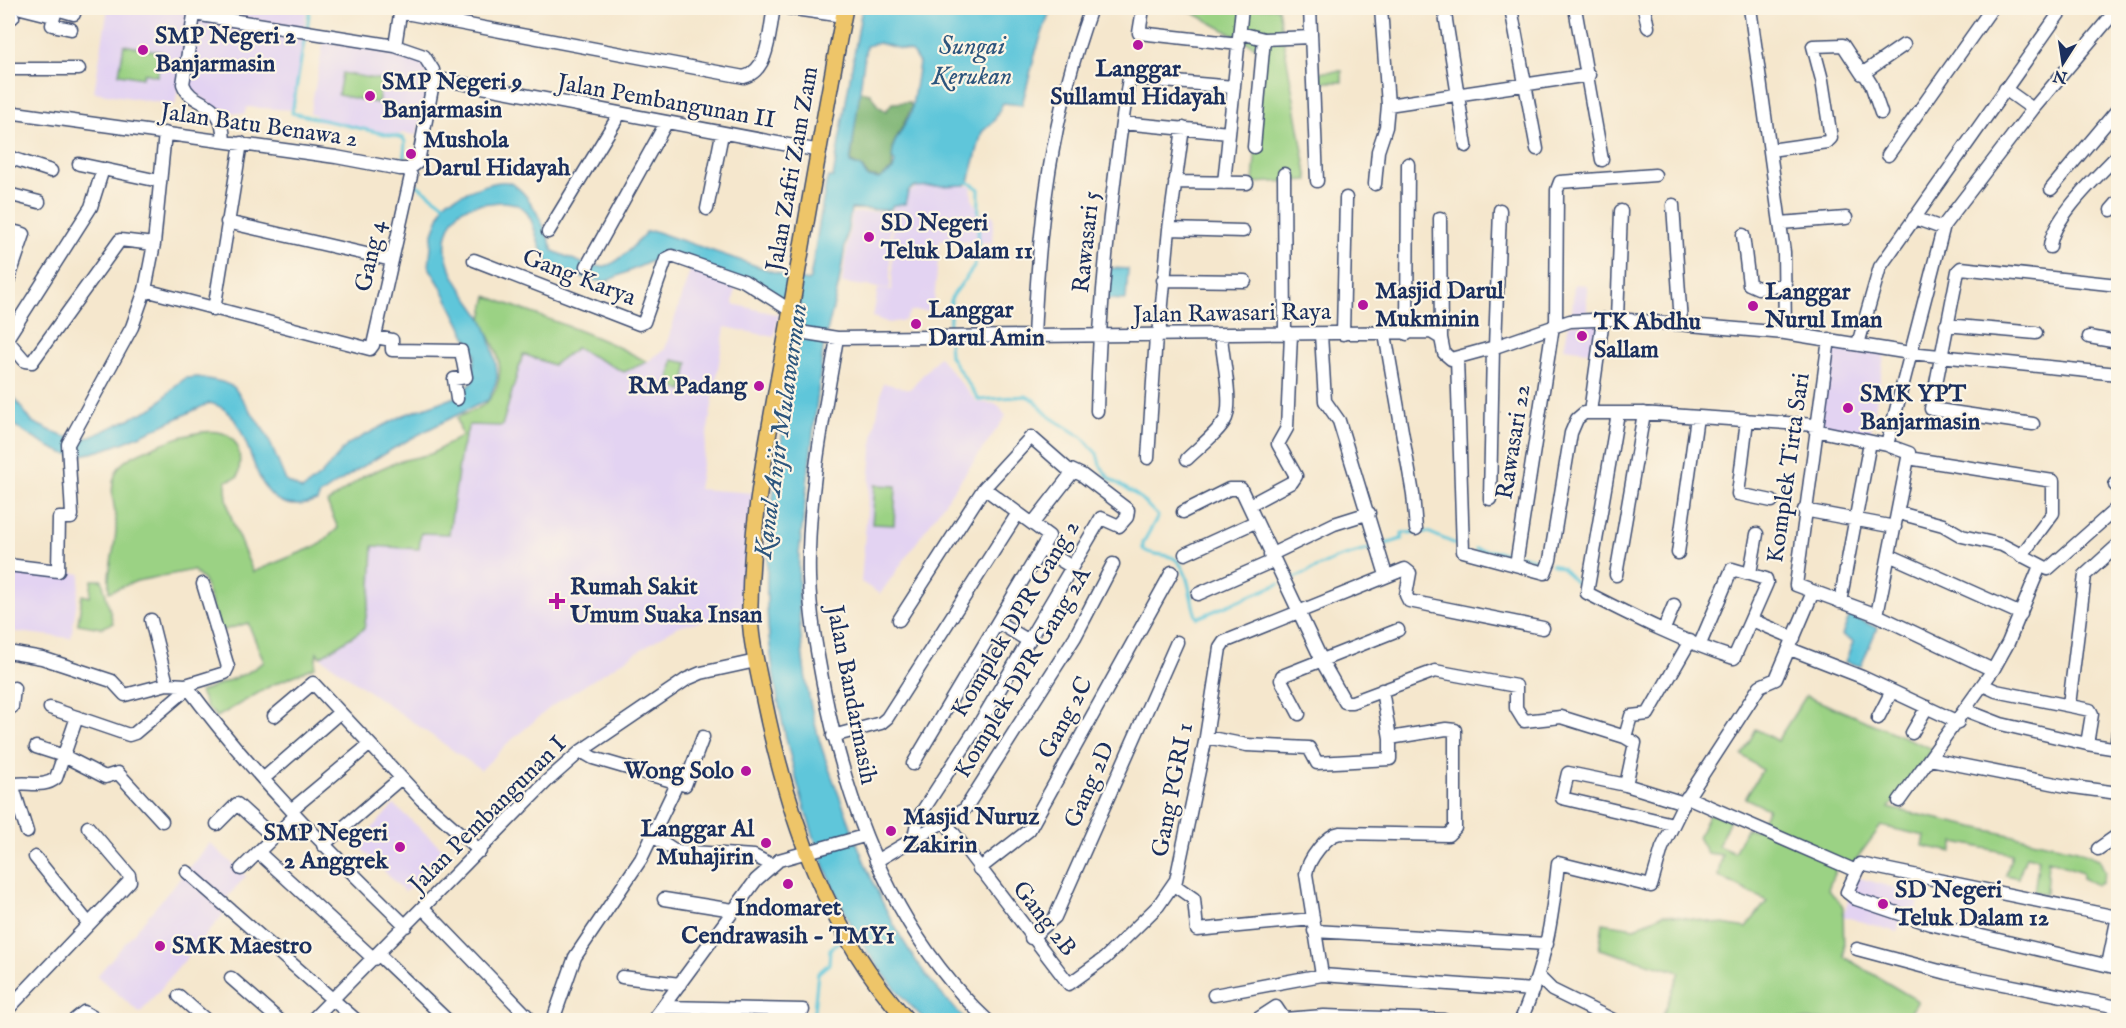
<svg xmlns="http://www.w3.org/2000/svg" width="2126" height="1028" font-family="'IM FELL English',serif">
  <rect width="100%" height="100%" fill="#fcf5e5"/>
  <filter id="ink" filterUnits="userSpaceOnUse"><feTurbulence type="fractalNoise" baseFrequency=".0167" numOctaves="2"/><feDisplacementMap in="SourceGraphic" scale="12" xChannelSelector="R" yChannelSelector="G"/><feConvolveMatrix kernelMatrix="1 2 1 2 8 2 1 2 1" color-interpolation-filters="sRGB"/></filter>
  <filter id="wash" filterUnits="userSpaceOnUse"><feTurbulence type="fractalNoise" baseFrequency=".008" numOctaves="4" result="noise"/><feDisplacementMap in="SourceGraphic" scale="24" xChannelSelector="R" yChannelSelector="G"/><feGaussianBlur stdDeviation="1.35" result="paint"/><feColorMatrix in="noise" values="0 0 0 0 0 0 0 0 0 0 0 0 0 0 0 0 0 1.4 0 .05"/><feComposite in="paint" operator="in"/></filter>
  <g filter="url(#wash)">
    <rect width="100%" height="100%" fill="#f5e7cd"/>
    <path fill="#e3d3f2" d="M108 8H192L175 105 94 92Z
      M198 8H307L304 29 198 10Z
      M195 17 305 35 292 110 247 107 244 114 219 110 186 86Z
      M324 40 417 55 431 74 417 135 403 133 398 135 316 121V115L310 113Z
      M919 185 971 186 972 198 980 213 994 216 992 243 940 240 933 311H911L905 320 889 323 873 317 878 289 892 290 893 205Z
      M890 211V289L842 283 852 213Z
      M693 261 737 276 733 304 779 315 774 337 725 327 698 489 753 493 744 613 678 626 552 706 508 743 481 770 320 657 364 629 371 588 373 546 418 549 421 533 449 534 461 451 469 424 502 426 523 354 553 365 576 348 624 372 647 362 665 349Z
      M1574 284 1587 285V312L1572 313Z
      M1599 322 1594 352 1564 348 1569 324Z
      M1832 343 1885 352 1870 436 1818 428Z
      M939 357 977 402 997 404 1006 416 880 594 861 582 873 437 883 383 910 389Z
      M8 564 81 574 71 638 8 631Z
      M394 805 444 850 405 892 357 844Z
      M210 843 246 876 222 903 223 915 140 1013 97 976Z
      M1856 877 1920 895 1916 915 1905 912 1897 932 1843 916Z"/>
    <path fill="#9bd284" stroke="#5b8071" stroke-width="1.5" d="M1184 8H1278L1308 180 1253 183 1263 51Z
      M124 45 162 52 157 76 144 73 142 78 119 74Z
      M1342 71V82H1320V72Z
      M342 73 382 80 378 103 338 95Z
      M487 296C541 318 596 333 647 362L624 372 576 348 553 365 523 354 502 426 469 425 461 451 449 534 421 533 419 549 373 546 371 588 364 629 320 657 317 652 315 667 272 685 217 717 207 707 200 692 247 673 264 662 248 623 221 631 204 581 193 570 137 581 109 592C106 567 118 546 116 521 115 506 109 490 115 475 121 457 143 452 158 445 195 430 250 414 238 477L226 481C225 514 241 542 253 572L319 545 338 528 327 503 364 476 396 462 431 454 462 436 457 418C466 413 481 409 487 402 510 377 498 347 481 323Z
      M673 360 688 363 683 390 668 387Z
      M875 485 896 486 894 525 872 524Z
      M92 580H102L113 623 101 628 78 624 82 595 90 597Z
      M1806 696 1933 749 1889 808 2077 850 2099 859 2105 872 2102 883 2097 885 2082 878V872L2048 860 2046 893 2034 892 2039 859 2026 856 2018 878 2006 875 2012 854 1955 842 1952 852 1923 846 1925 836 1881 826 1849 869 1837 866 1828 889 1843 907 1844 957 1918 1001 1906 1020H1671L1663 1015 1680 972 1599 949 1603 923 1635 928 1663 914 1746 928 1767 901 1718 876 1722 855 1707 853 1698 837 1709 814 1730 819 1718 846 1734 853 1746 829 1756 830 1768 809 1745 798 1762 770 1742 755 1756 729 1777 741Z"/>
    <path fill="#7cb472" stroke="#4c7268" stroke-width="1.5" d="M859 91 870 93 878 106 886 111 892 103 909 102 912 107 893 145 892 169 880 178 868 176 862 167 851 162Z"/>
    <path fill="#5ec6da" stroke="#3c7a9c" stroke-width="1.5" fill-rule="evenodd" d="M862 8H881L899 14 913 8H1051L1036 51 1022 105 1003 103 994 121 982 132 969 182 965 185 913 187 908 192 905 204 893 205 890 210 851 209 839 283 823 349 799 554C797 613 802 678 818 735 825 761 836 787 846 813 873 890 906 963 966 1020H925C898 994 874 964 855 931 808 848 771 703 767 608 764 520 786 410 803 324V306L665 251 654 260 607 281C595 283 554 271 547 261 529 233 539 195 491 203 480 204 469 205 459 211 428 250 457 282 480 315 487 326 498 364 497 378 496 385 491 393 488 400 429 428 373 457 320 495L317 501C252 524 258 444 230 414 225 408 217 405 210 403 179 416 103 458 72 455 57 454 19 430 8 420V389L32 422 62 436 79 439 91 437 155 407 176 385 186 378 198 377 222 382 234 387 267 435 286 481 302 490 321 475 348 444 404 415 461 395 472 382 475 354 440 285 429 267 432 236 444 204 448 200C461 195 494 179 507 182 529 188 547 231 553 251 604 273 607 276 646 232L654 231 780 274 808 281 810 279 826 183 828 177H833ZM879 43 912 52 919 63 911 113 894 144 892 158 895 162 893 170 879 179 867 177 861 167 850 163 866 46Z
      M1110 268 1128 269 1126 300 1108 299Z
      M1850 615 1877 628 1861 666 1845 662 1853 642 1842 635Z"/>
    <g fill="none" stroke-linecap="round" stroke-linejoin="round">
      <path stroke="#5ec6da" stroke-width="3" d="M307 29 310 8
        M305 36 292 113 403 138 405 142 403 167
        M414 183 445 205
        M949 334 951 298 974 267 978 247 979 189 967 181
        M949 340 950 356 979 400 1026 396 1034 400 1050 417 1083 438 1097 454 1100 465 1109 478 1138 496 1158 516 1143 543V549C1152 557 1165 552 1175 559 1191 571 1189 601 1197 618L1279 584
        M1382 545 1402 539V533L1428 532 1460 546
        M1476 549 1514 554
        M1520 555 1545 562
        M1552 564 1562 568 1583 590
        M1288 581 1335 559 1373 548
        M813 1020 818 973 829 964 830 949 843 938"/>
    </g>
  </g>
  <g filter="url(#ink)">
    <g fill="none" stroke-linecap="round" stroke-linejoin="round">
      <defs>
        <path id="minor" d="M21 8 53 16
          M788 8 843 16
          M1310 8 1317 181
          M1444 8 1466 146
          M1511 8 1537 149
          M1575 8 1602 160
          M1644 8 1648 27
          M1750 8 1784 252 1785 333
          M195 9 183 84C193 110 222 94 224 141
          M400 12 744 77C770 70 769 30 774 8
          M1142 15 1139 33 1239 44
          M8 16 13 17
          M71 29 52 25 56 9 74 14
          M1240 33 1264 39
          M395 46 401 8
          M8 69H79
          M1864 73 1871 84 1881 113
          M434 78 820 151
          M2005 89 2033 109
          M1388 105 1589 75
          M8 112 336 157 400 169H409L418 162 434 78 433 70 424 56 395 46 194 14
          M1122 123 1229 133
          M1254 147 1264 39 1311 37
          M1770 150 1827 142 1831 138 1822 80 1813 46 1843 45 1862 74 1904 45
          M1888 155 1992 8
          M8 157 51 171
          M79 164 159 181
          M1284 174 1285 334
          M1175 182 1247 183
          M1224 183 1242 8
          M1375 184 1378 151 1386 127 1388 105 1381 8
          M2051 189 2118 109
          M8 194 39 202
          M1673 205 1681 323
          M707 209 722 134
          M2111 210 2118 202
          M1440 218 1441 338 1444 353 1451 359 1495 347 1570 321 1617 319 1785 333 1910 353 2118 374
          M1914 218 1942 228
          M227 222 392 260
          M1780 223 1846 218
          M1169 229 1243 231
          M8 230 24 234 8 281
          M548 232 619 115
          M1743 235 1749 284 1758 288 1786 285
          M2050 247C2052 218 2098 176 2118 155
          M474 260 639 324 644 322 666 259 672 256 744 281 790 310
          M587 266 666 123
          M1163 280 1245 281
          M145 290 370 349 373 345 411 176 409 169
          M214 310 241 143
          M1617 319 1621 211
          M1556 325 1557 190 1560 182 1655 175
          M1946 325 2036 333
          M787 330 837 338 1431 332 1441 338
          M1321 334 1325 401 1339 421 1386 575
          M1343 334 1346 198
          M1385 334 1413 494 1416 529
          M1407 334 1408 164
          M1159 336 1169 229 1183 128
          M8 337 91 207 103 169
          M375 337 392 340V350L461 351 466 377 454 379 457 399
          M1034 337C1039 219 1051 119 1091 8
          M2089 337 2118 342
          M837 338C824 416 807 497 809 577 810 615 817 652 824 689 848 812 894 933 987 1020
          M1829 339 1796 585 1877 615 1993 670 1899 801
          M8 341 25 361 32 362 120 240 154 244
          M1858 344 1880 267 2063 8
          M1495 347 1500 210
          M1457 358 1463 551 1545 573 1550 560 1571 433 1577 419 1584 413H1641L1815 425
          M1097 411C1099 299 1111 189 1129 78L1234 87
          M1590 412 1603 319
          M1618 413 1587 593C1634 617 1683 642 1734 658L1767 583 1766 579 1732 569 1700 644
          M1747 420 1738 494 1772 501
          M2033 424 1931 409 1958 271 1961 268 2118 285
          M1815 430 1887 445 1909 453 1877 615
          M1887 445 1944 225 2033 109 2118 8
          M1148 458 1156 336
          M1908 458 2053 481V513L2021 556
          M1187 459C1197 449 1221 430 1226 418 1233 399 1222 357 1221 335
          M2115 485 2118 481
          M1490 499 1493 348
          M1249 505 1292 482 1296 476 1278 444 1287 428 1291 334
          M1804 510 1895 527
          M1183 512 1229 489H1241L1324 665 1345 702H1352L1435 671 1516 686V708L1524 721 1561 717 1625 737 1631 716 1648 714 1690 641
          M1899 513 1943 525 1962 536 2002 545 2048 569 2118 507
          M1042 549 1072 567
          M1678 553 1697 417
          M1185 554 1255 522
          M1270 555 1334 524 1369 513
          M1889 555 2021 614
          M8 565 58 571 59 518H71L72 515 68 444 132 327 145 290 154 244 165 133
          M1516 565 1553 326
          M1750 573 1757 534
          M1616 575 1644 413
          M1198 594 1273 561
          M1840 602 1870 442
          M151 620 167 684
          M899 620 984 488 1031 437 1072 473 1033 523
          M1752 620 1794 638
          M999 623 1029 641
          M1664 629 1674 605
          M1790 649 1862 677 1958 722
          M8 652 42 658 112 681 125 695 167 684 186 685 225 673 228 667 203 584
          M1993 670 2008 643 2040 566
          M186 685C251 773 328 850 406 926
          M1983 685 1996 691 2090 710 2092 714 2087 744 2118 749
          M2069 705 2085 575 2118 545
          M8 707H12L14 688
          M50 708 129 735 135 733 188 688
          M1965 710 2001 724 2087 744
          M1299 714 1281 680 1282 676 1398 630
          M274 716 313 683 421 799 480 851
          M1878 718 1892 691
          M1912 733 1927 707
          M833 736 881 723 887 718 1018 513
          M1206 737 1247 745 1309 748 1317 763 1390 759V738
          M1625 737 1635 743 1626 785
          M36 747 64 756 105 777 118 773 162 821
          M2116 748 2118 732
          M1930 759 2066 786 2118 793
          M913 764 1049 536 984 488
          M263 779 339 713
          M674 782 685 785 703 737
          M12 784 27 832
          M8 786C23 779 42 790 56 778L77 717
          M1687 797 1854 870
          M291 810 369 745
          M945 822 1069 984 1105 958 1158 906 1176 880 1206 737 1220 648 1224 642 1405 569 1410 573 1406 595 1409 601 1543 628
          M217 824 237 804 273 837
          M1673 824 1562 798 1568 773 1626 785 1684 803
          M653 836 676 851 754 856 772 865
          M914 837 918 818 981 721 1101 518 1119 526 1127 517 1128 510 1082 475 1071 470
          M323 845 401 778
          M2098 849 2118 835
          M258 852 374 959
          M35 857 89 924
          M876 861 965 809 1075 637 1113 564
          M241 869 296 815
          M979 869 1029 830 1172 572
          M187 872 356 1020
          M1174 885 1194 899 1197 930 1312 919
          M664 899 733 910
          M423 908 531 1020
          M2117 917 1860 864 1847 892 1856 899 1930 924 2118 968
          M1314 931 1547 944
          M1031 938 1055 917 1177 642
          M1857 949 1947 973 2118 1007
          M378 954 447 1020
          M2108 965 2118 916
          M1322 975 1306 874C1308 860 1326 835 1340 833L1448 835 1455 828V730L1446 729 1390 738 1382 690
          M622 977 680 984
          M1539 977 1552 990 1613 1020
          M231 978 279 1020
          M1214 995 1322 975 1533 990
          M179 996 206 1020
          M663 1007 803 1010
          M8 1009 130 881 129 875 88 827
          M74 1020 84 1012 98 1020
          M312 1020 547 781 581 751 687 679 701 673 756 661
          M553 1020 575 957 641 859 675 788 672 781 593 758 581 751
          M653 1020 756 880 779 860 864 836
          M1256 1020 1276 1007 1284 1019 1324 1016 1444 1020
          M1521 1020C1545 963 1552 924 1558 863L1651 886 1662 848 1684 803 1760 686 1776 679 1813 592"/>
        <path id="major" d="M845 8C824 115 806 224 787 332 771 422 751 513 750 605 749 637 758 669 764 700 788 816 826 931 907 1020"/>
      </defs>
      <use href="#minor" stroke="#3c4b6f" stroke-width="15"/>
      <use href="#major" stroke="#3c4b6f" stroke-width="18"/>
      <use href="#minor" stroke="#fff" stroke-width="12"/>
      <use href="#major" stroke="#eec569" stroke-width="15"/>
    </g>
  </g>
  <g fill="#b5179e" stroke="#fcf5e5" stroke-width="2">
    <circle cx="1138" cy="45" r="6"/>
    <circle cx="143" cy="50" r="6"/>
    <circle cx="370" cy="96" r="6"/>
    <circle cx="411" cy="154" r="6"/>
    <circle cx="869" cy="237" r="6"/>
    <circle cx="1363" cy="305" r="6"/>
    <circle cx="1753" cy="306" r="6"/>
    <circle cx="916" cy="324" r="6"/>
    <circle cx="1582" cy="336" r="6"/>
    <circle cx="759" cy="386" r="6"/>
    <circle cx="1848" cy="408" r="6"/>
    <path d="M554 592h6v6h6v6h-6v6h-6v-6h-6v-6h6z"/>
    <circle cx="746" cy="771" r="6"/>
    <circle cx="891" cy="831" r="6"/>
    <circle cx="766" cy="843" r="6"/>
    <circle cx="400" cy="847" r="6"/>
    <circle cx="788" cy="884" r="6"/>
    <circle cx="1883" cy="904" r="6"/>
    <circle cx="160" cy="946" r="6"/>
  </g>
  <g text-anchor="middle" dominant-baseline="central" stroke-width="4.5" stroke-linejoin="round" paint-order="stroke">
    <g font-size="24" font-weight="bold" fill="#1b2f5e" stroke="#fcf5e5" text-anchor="start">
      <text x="155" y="36">SMP Negeri 2<tspan x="155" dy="28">Banjarmasin</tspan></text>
      <text x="1138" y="69" text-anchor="middle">Langgar<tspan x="1138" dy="28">Sullamul Hidayah</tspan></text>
      <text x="382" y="82">SMP Negeri 9<tspan x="382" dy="28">Banjarmasin</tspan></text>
      <text x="423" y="140">Mushola<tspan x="423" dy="28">Darul Hidayah</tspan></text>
      <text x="881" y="223">SD Negeri<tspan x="881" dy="28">Teluk Dalam 11</tspan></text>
      <text x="1375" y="291">Masjid Darul<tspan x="1375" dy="28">Mukminin</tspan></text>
      <text x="1765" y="292">Langgar<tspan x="1765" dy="28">Nurul Iman</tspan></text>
      <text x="928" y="310">Langgar<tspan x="928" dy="28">Darul Amin</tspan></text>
      <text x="1594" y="322">TK Abdhu<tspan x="1594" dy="28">Sallam</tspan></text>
      <text x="747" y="386" text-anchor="end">RM Padang</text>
      <text x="1860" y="394">SMK YPT<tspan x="1860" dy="28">Banjarmasin</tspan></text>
      <text x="570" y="587">Rumah Sakit<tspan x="570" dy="28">Umum Suaka Insan</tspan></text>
      <text x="734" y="771" text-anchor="end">Wong Solo</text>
      <text x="903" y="817">Masjid Nuruz<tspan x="903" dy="28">Zakirin</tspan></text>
      <text x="754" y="829" text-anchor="end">Langgar Al<tspan x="754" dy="28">Muhajirin</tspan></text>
      <text x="388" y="833" text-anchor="end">SMP Negeri<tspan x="388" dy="28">2 Anggrek</tspan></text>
      <text x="1895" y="890">SD Negeri<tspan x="1895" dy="28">Teluk Dalam 12</tspan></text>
      <text x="788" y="908" text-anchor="middle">Indomaret<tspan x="788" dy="28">Cendrawasih - TMY1</tspan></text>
      <text x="172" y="946">SMK Maestro</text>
    </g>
    <g font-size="24" fill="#1b2f5e" stroke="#fcf5e5">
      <text transform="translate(666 102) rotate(10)">Jalan Pembangunan II</text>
      <text transform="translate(259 126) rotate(8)">Jalan Batu Benawa 2</text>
      <text transform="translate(793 169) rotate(-80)">Jalan Zafri Zam Zam</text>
      <text transform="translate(1087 242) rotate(-84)">Rawasari 5</text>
      <text transform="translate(371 256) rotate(-78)">Gang 4</text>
      <text transform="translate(579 278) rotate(21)">Gang Karya</text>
      <text transform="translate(1232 314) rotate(-1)">Jalan Rawasari Raya</text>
      <text transform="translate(1514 442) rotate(-81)">Rawasari 22</text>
      <text transform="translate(1789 468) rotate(-82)">Komplek Tirta Sari</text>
      <text transform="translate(1016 619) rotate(-59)">Komplek DPR Gang 2</text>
      <text transform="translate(1023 673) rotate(-59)">Komplek DPR Gang 2A</text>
      <text transform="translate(851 695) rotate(79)">Jalan Bandarmasih</text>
      <text transform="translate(1066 718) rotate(-62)">Gang 2C</text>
      <text transform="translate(1090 785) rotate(-66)">Gang 2D</text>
      <text transform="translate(1173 790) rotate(-79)">Gang PGRI 1</text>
      <text transform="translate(488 815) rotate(-45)">Jalan Pembangunan I</text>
      <text transform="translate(1044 919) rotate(52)">Gang 2B</text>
    </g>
    <g font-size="26" font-style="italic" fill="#2c557d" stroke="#fcf5e5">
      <text x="972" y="46">Sungai<tspan x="972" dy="30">Kerukan</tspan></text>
      <text transform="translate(781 431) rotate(-82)">Kanal Anjir Mulawarman</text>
    </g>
  </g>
  <rect width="2126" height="1028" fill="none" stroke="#fcf5e5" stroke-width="30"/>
  <g transform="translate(2063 63) rotate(192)" stroke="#fcf5e5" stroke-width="4.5" paint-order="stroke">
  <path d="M0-4.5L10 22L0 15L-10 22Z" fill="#1b2f5e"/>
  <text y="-9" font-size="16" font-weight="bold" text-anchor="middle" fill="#1b2f5e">N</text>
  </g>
</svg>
